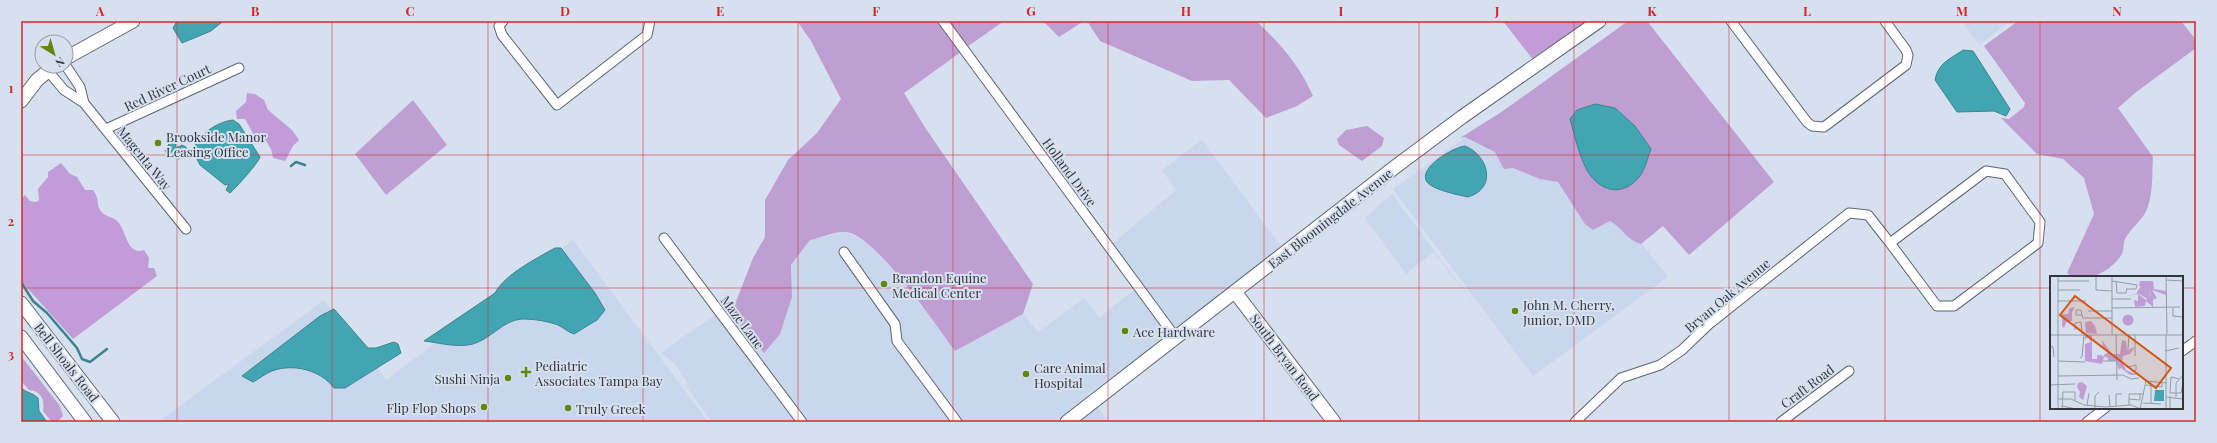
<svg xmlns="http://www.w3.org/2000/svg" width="2217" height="443" font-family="'Playfair Display',serif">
  <rect width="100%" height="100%" fill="#d6e0ef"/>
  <path fill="#c9d7ed" d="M1962 21H2011L1979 45Z
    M1526 94 1668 277 1533 376 1393 189Z
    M1202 140 1283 249 1177 331 1112 244 1176 190 1162 170Z
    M1392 194 1505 345 1434 252 1406 274 1365 218Z
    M846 232 870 244 899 276 955 351 1023 314 1038 332 1084 298 1099 318 1135 289 1170 337 1087 394 1090 398 1059 422H962L901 340 898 321 844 246 838 251 891 325 951 422H712L686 386 688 384 675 364 661 353 736 300 734 308 780 334 792 297V264L810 240Z
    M573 240 708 422H158L324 300 386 380Z
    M1096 405 1108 422H1074Z"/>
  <path fill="#bf9fd2" d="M797 21H937L961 52 904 93 926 129 1033 284 1023 314 955 351C936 326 876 235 846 232 835 231 820 238 810 240L791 265 792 297 780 334 764 353 739 324 734 307 753 258 765 237V200L788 160 817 133 841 99 811 41Z
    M948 21H1004L967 47Z
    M1043 21H1084L1059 37Z
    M1087 21H1256C1280 43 1300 66 1313 96L1297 106 1266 118 1229 80 1192 81 1100 41Z
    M1628 21H1647L1774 182 1689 255 1663 226 1641 244C1628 241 1621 227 1610 221L1593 230 1585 224 1558 182 1540 179 1513 168 1504 169 1495 152 1465 137 1460 138 1503 111Z
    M2018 21H2181L2196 40V48L2135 93 2118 108 2153 157C2152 172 2153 192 2148 206 2144 220 2131 227 2125 239 2123 243 2124 250 2122 254 2112 271 2084 286 2067 273L2094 214 2084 178 2063 159 2037 154 2001 118 2009 119 2024 107 2025 103 1984 46Z
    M413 100 447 145 386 195 355 154Z
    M1367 126 1384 138 1382 146 1362 161 1339 145 1337 139 1346 130Z
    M21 356 60 406 63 416 57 422H52L43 411C45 399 41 391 29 390L21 381Z"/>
  <path fill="#c19cd8" d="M1503 21H1591L1534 61Z
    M247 93 255 94 264 100 268 110 292 130 299 140 293 146 285 161 273 158 271 149 263 136 255 137 245 119H237L236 111 246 102Z
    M61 163 70 174 77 177 85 190H93C100 200 96 202 100 210 104 217 113 216 118 222 126 230 127 256 144 250L149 258 148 268H154L157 276 73 339 21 281V199L25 195 30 201 36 202 39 200 38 189 48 177V172Z"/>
  <path fill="#42a6b2" stroke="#3d848f" d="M177 21H222V22L211 31 182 43 173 28Z
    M1963 50 1973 51 2010 109 2006 116 1994 111 1957 112 1935 80C1938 63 1950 59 1963 50Z
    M1595 104 1615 108 1635 126 1651 149C1648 156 1646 166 1642 173 1627 196 1603 195 1588 172 1579 156 1575 137 1570 119L1577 110Z
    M233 120 239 124 260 157C259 162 235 189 230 193L226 190 229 184 225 185 200 165 193 151C198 135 216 122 233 120Z
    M171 140 175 142 176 148 182 145 186 147V150L179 159 175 158 174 153 168 155 165 151Z
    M1465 146C1488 155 1498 188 1468 197 1459 195 1433 190 1427 182 1417 168 1454 147 1465 146Z
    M555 248H561L595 293 605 310 597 320 574 334C568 332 564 328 558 325 547 321 534 319 522 319 503 320 491 339 473 344 458 348 440 343 424 341L495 293C504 275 537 258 555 248Z
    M334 309 368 348H376L394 342 398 344 401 353 345 388H334C321 370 293 363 272 371 266 373 259 379 253 382L242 376 320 316Z
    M21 388C27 393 33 393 38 398L39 411 47 422H21Z"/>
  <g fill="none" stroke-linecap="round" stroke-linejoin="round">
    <path stroke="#3d848f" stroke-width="2.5" d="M291 166 296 162 305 165
      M21 282 33 301 47 313 77 348 82 359 90 362 107 349"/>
    <defs>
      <path id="street" d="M503 21 499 26 502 35 557 105 647 35 650 21
        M943 21 1176 338
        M1731 21 1807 122 1812 126 1824 127 1906 65 1908 55 1906 50 1885 21
        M66 66 80 87 84 103
        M48 71 64 90 84 103 186 229
        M106 129 239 68
        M1986 171 2005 174 2040 222 2038 243 1954 306H1937L1890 243Z
        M664 238 802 422
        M844 252 895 324 897 341 957 422
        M2182 351 2196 341
        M1575 422 1621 378 1660 365 1682 350 1708 325 1849 213 1868 215 1890 243
        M1781 422 1849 371
        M2087 422 2105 408"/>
      <path id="secondary" d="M66 58 133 21
        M21 101 37 80 54 66
        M1235 292 1334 422
        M21 303 113 422
        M21 337 85 422
        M1067 422 1395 167 1462 117 1599 21"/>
    </defs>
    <use href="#street" stroke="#5d6673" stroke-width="11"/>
    <use href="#secondary" stroke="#5d6673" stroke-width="15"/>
    <use href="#street" stroke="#fff" stroke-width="9"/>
    <use href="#secondary" stroke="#fff" stroke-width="13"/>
  </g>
  <path fill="none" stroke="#d62828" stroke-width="1" stroke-opacity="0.55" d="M177 21V422M332 21V422M488 21V422M643 21V422M798 21V422M953 21V422M1108 21V422M1264 21V422M1419 21V422M1574 21V422M1729 21V422M1885 21V422M2040 21V422M21 155H2196M21 288H2051M2182 288H2196"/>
  <g fill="#62870c" stroke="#d6e0ef" stroke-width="1.5">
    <circle cx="158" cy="143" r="4"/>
    <circle cx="884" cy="284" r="4"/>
    <circle cx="1515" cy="311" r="4"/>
    <circle cx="1125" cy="331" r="4"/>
    <path d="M524 366h4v4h4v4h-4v4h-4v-4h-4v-4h4z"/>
    <circle cx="1026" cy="374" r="4"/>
    <circle cx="508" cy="378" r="4"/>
    <circle cx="484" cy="407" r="4"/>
    <circle cx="568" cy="408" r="4"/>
  </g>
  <g text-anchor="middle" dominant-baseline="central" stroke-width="4" stroke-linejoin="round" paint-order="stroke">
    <g font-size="13" fill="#32363c" stroke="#d6e0ef">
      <text transform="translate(167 87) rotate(-25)">Red River Court</text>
      <text transform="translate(145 158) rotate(51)">Magenta Way</text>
      <text transform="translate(1070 172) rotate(54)">Holland Drive</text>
      <text transform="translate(1330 218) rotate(-38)">East Bloomingdale Avenue</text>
      <text transform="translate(1727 295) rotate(-40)">Bryan Oak Avenue</text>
      <text transform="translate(743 322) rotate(53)">Maze Lane</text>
      <text transform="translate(1285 357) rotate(53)">South Bryan Road</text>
      <text transform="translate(67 362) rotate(52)">Bell Shoals Road</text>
      <text transform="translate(1807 386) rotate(-37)">Craft Road</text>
    </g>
    <g font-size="13" fill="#32363c" stroke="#d6e0ef" text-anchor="start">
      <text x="166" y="136">Brookside Manor<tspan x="166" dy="15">Leasing Office</tspan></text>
      <text x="892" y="277">Brandon Equine<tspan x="892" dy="15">Medical Center</tspan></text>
      <text x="1523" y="304">John M. Cherry,<tspan x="1523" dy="15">Junior, DMD</tspan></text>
      <text x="1133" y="331">Ace Hardware</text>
      <text x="535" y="365">Pediatric<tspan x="535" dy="15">Associates Tampa Bay</tspan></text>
      <text x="1034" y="367">Care Animal<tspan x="1034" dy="15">Hospital</tspan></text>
      <text x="500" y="378" text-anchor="end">Sushi Ninja</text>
      <text x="476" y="407" text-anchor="end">Flip Flop Shops</text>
      <text x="576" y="408">Truly Greek</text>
    </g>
  </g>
  <g transform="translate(2050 276)">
    <rect width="133" height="133" fill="#d6e0ef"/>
    <path d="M92 8 98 9 101 16 98 23 89 18 76 20 86 18ZM25 31 22 36V45H17L14 52 12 50V38H18L20 32ZM72.5 44a5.5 5.5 0 1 1 11 0a5.5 5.5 0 1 1-11 0ZM41 45 45 50 47 58 36 57 35 46ZM52 64 62 78H70L72 64 76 65 77 74 85 71 80 78 73 80 72 85 76 94 88 99H80L71 92 69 94 66 85H58V82L53 80 58 76 53 70ZM32 106 37 110 33 124 29 121 30 116 27 111 28 107Z" fill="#bf9fd2"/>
    <path d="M90 5H103L104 13 116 15V19L102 14 107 22 103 24V31L96 25 95 30 85 31 84 24 88 25V18L96 24 101 18 98 9 89 10ZM35 59H42V83H47V79H51L54 81 52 88 35 85V68L41 66 38 62 35 63Z" fill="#c19cd8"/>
    <path d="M105 114H114V125H104Z" fill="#42a6b2"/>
    <path fill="none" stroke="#949ca7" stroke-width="1" d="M46 0V14L62 15M116 0 117 58M116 4 133 5M8 5H39M62 5 87 9 86 13H77M66 5 67 17H76L77 12M8 14H30M62 23H81M8 25H36M62 32 130 31M123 32V40L133 41M26 34H31L32 39H26ZM38 35H62M32 39 33 42H62M25 54V47L31 46 32 58M66 58 67 104M0 59H133M8 59V133M62 59V0M8 60V0M0 70 3 71 4 81M78 73 79 58M115 75 129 72M85 80V58M30 82 32 81 34 59M8 85 35 86M53 85H66M76 90 78 91 83 95 86 94V89L78 91M8 100 73 99 81 103 89 102M129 103 121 101 120 117H131L133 107M0 109 25 108M96 109 112 111V106M59 119 60 131M116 121 133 123M126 121V107L133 99M8 123H21L34 129 56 131 81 129 91 133M79 123 90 124V117M93 127 111 128M101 128V110M37 129 39 117M79 129V118H94M12 130 26 133M66 130V118H72M12 133 13 116H25V124M45 133V120L49 116M90 133 96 105 117 107M116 133V59M120 133V120"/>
    <path fill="#d65611" fill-opacity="0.15" stroke="#d65611" stroke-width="2" d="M25 20 121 92 106 112 10 39Z"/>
    <rect width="133" height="133" fill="none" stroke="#32363c" stroke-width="2"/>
  </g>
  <rect width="2217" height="443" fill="none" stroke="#d6e0ef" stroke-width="44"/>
  <g transform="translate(54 54) rotate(143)"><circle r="19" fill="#d6e0ef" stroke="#949ca7"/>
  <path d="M0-3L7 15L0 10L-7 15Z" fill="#62870c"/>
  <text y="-6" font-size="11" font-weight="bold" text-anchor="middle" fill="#32363c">N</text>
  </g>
  <rect x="22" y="22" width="2173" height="399" fill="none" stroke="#d62828" stroke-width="1.5"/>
  <g font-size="13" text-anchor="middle" font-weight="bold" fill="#d62828">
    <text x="100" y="16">A</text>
    <text x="255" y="16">B</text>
    <text x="410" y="16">C</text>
    <text x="565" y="16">D</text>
    <text x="720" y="16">E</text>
    <text x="876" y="16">F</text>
    <text x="1031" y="16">G</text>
    <text x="1186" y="16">H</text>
    <text x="1341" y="16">I</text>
    <text x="1497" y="16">J</text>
    <text x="1652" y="16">K</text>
    <text x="1807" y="16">L</text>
    <text x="1962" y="16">M</text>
    <text x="2117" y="16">N</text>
    <text x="11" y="93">1</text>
    <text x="11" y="226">2</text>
    <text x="11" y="359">3</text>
  </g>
</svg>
